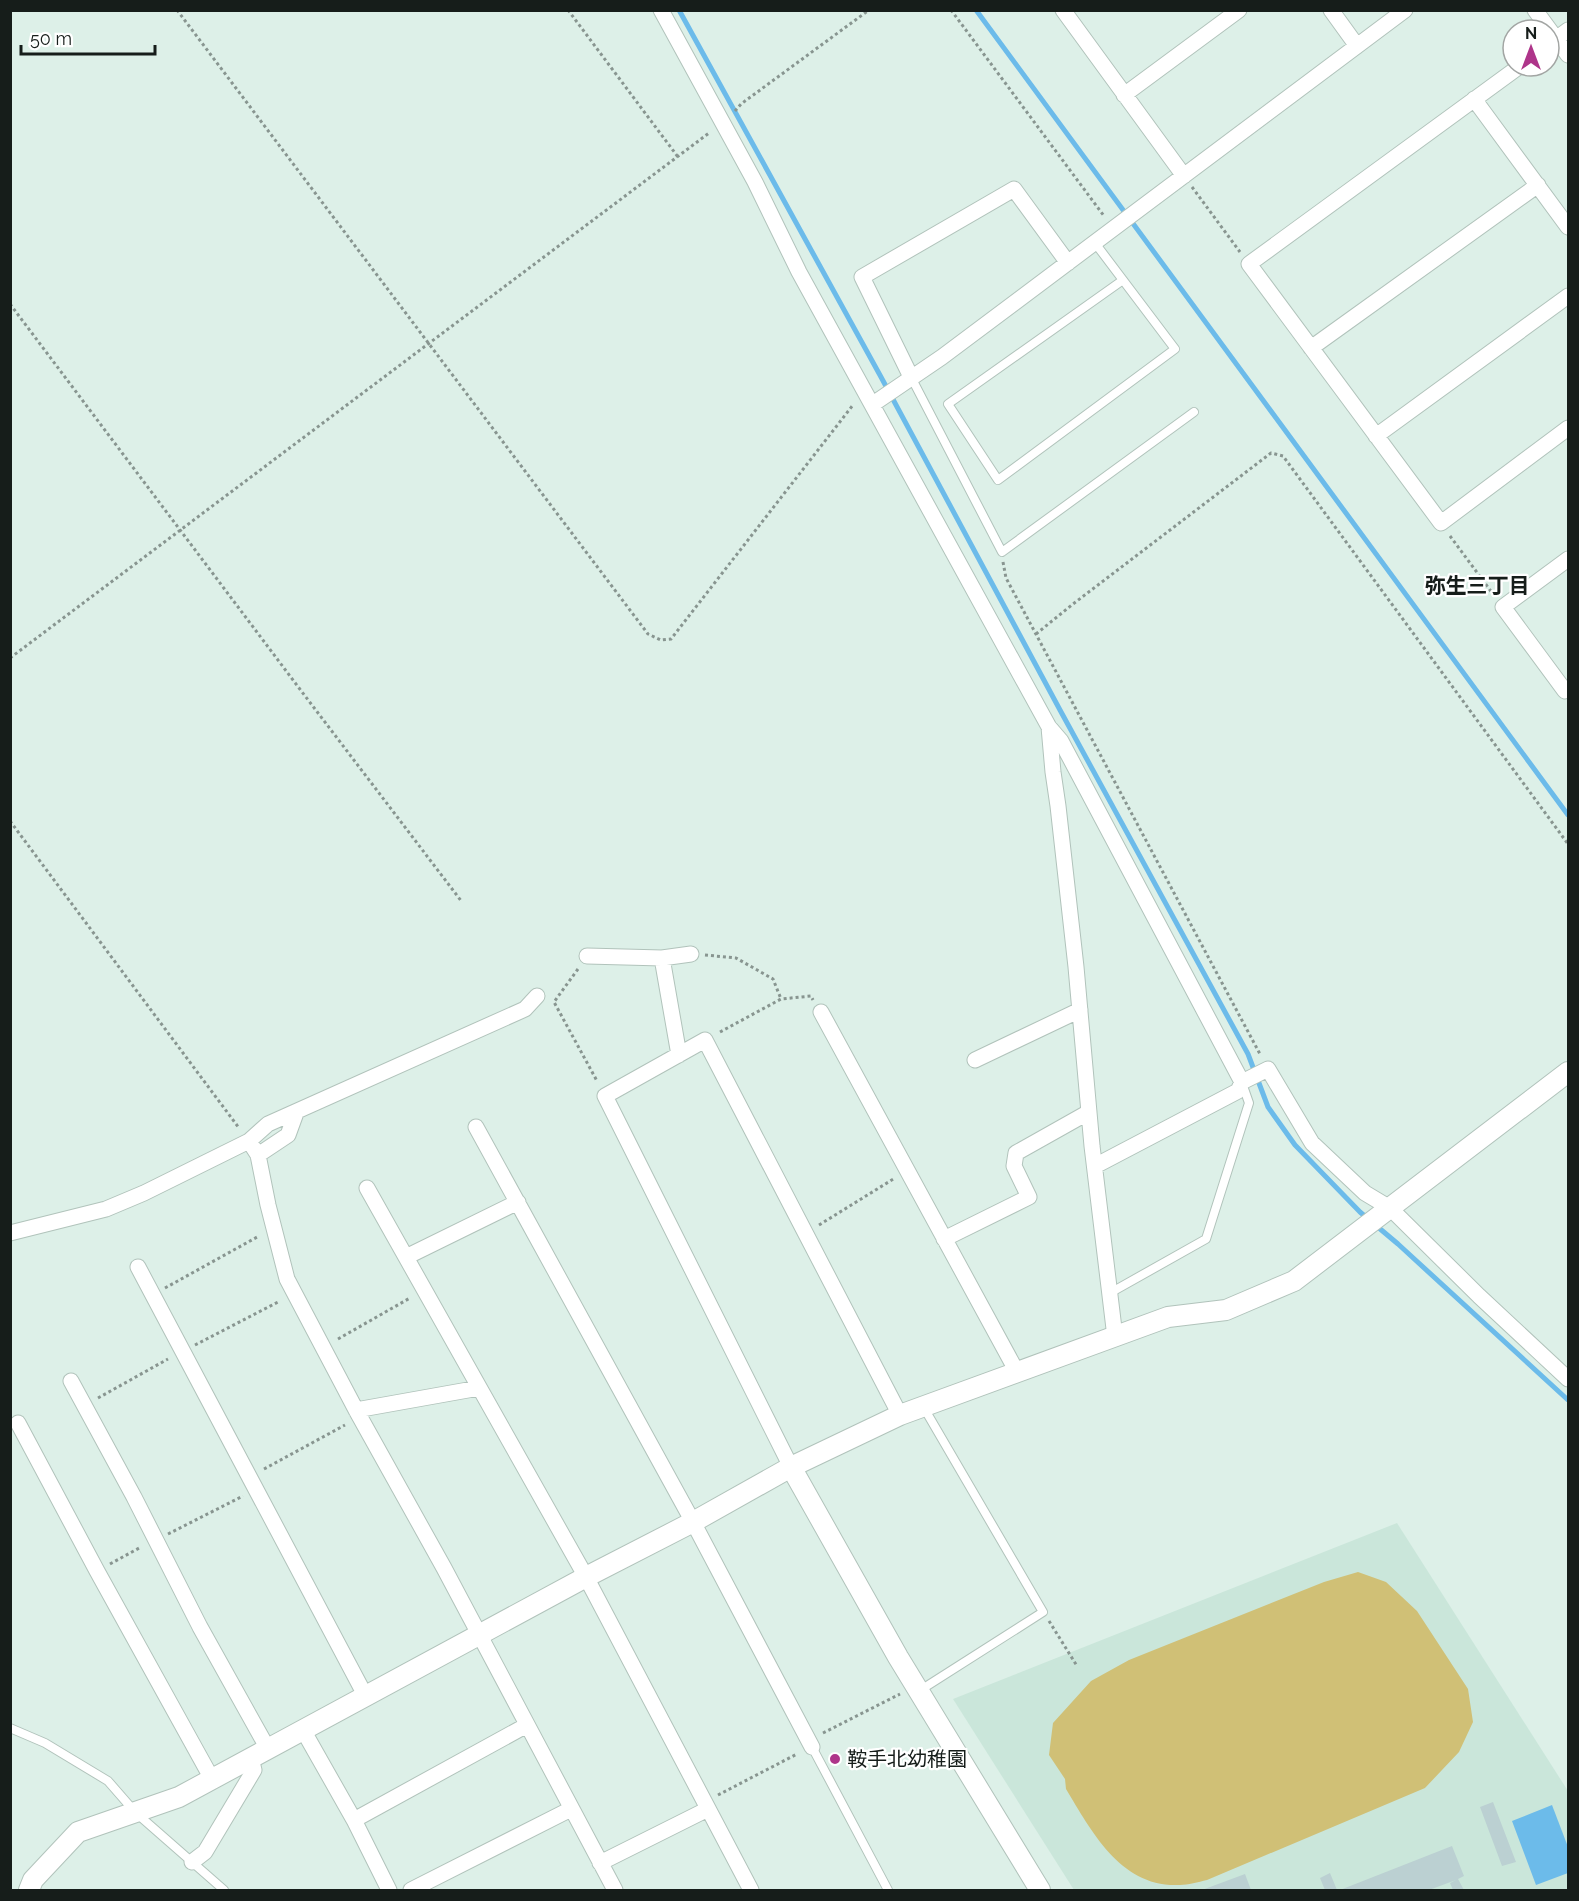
<svg xmlns="http://www.w3.org/2000/svg" width="1579" height="1901" font-family="Raleway,'Noto Sans JP',sans-serif">
  <rect width="100%" height="100%" fill="#ddf0e8"/>
  <path fill="#cae6da" d="M1397 1523 1568 1791V1890H1074L953 1699Z"/>
  <path fill="#d0c076" d="M1358 1572 1386 1582 1417 1611 1468 1689 1473 1722 1459 1752 1425 1788 1207 1880C1198 1882 1188 1885 1180 1885 1121 1888 1092 1832 1066 1789L1065 1779 1049 1755 1053 1723 1091 1681 1129 1660 1324 1582Z"/>
  <path fill="#6cbbea" d="M1552 1805 1568 1847V1873L1536 1885 1512 1821Z"/>
  <g fill="none" stroke-linecap="round" stroke-linejoin="round">
    <path stroke="#6cbbea" stroke-width="5" d="M679 10 881 377 1060 710 1248 1054 1268 1107 1295 1145 1360 1212 1398 1244 1568 1400
      M976 10 1568 815"/>
  </g>
  <path fill="#bbd0d2" d="M1493 1802 1516 1862 1502 1866 1480 1807Z
    M1452 1846 1464 1876 1458 1879 1464 1890H1453L1450 1883 1456 1880 1429 1890H1340Z
    M1330 1873 1337 1890H1325L1320 1878Z
    M1245 1874 1251 1890H1202Z"/>
  <g fill="none" stroke-linecap="round" stroke-linejoin="round">
    <defs>
      <path id="service" d="M1095 243 1175 349 998 480 948 404 1123 280
        M911 377 1002 552 1194 412
        M1110 1293 1206 1239 1249 1103 1242 1083
        M919 1691 1043 1612 924 1408
        M10 1728 45 1743 108 1781 135 1812 224 1890
        M812 1747 888 1890"/>
      <path id="minor" d="M661 10 755 182 799 272 1049 727 1053 772 1058 806 1076 967 1092 1146 1115 1337
        M1063 10 1184 176
        M1331 10 1357 46
        M1535 10 1568 55
        M1549 44 1568 30
        M1520 66 1249 264 1441 523 1568 428
        M1124 95 1239 10
        M1474 99 1568 227
        M1311 348 1538 185
        M911 377 862 277 1014 189 1068 263
        M873 404 942 357 1405 10
        M1376 436 1568 296
        M1568 559 1503 607 1565 691 1568 688
        M1049 727 1061 741 1242 1082
        M587 956 662 958 691 954
        M662 958 679 1055
        M821 1012 1017 1372
        M975 1060 1080 1010
        M476 1127 693 1522 812 1747
        M249 1141 258 1155 268 1205 287 1279 356 1410 444 1568 615 1890
        M258 1155 288 1135 296 1113
        M1095 1166 1238 1091 1242 1082 1268 1069 1312 1143 1365 1193 1390 1208 1479 1296 1568 1379
        M367 1188 586 1577 751 1890
        M10 1233 106 1209 144 1193 249 1141 268 1124 525 1009 537 996
        M944 1239 1029 1197 1014 1166 1016 1153 1089 1112
        M406 1257 518 1202
        M138 1267 365 1695
        M71 1381 134 1497 200 1627 268 1749
        M356 1410 479 1388
        M18 1423 97 1571 212 1779
        M791 1467 605 1096 705 1040 900 1415
        M303 1730 354 1820 389 1890
        M354 1820 527 1725
        M192 1862 205 1852 254 1770 251 1758
        M600 1863 708 1809
        M411 1890 571 1809"/>
      <path id="tertiary" d="M791 1467 898 1657 1040 1890
        M29 1890 33 1880 78 1832 179 1797 586 1577 693 1522 791 1467 900 1415 1168 1317 1226 1310 1294 1281 1568 1072"/>
    </defs>
    <use href="#service" stroke="#b1c3bb" stroke-width="10"/>
    <use href="#minor" stroke="#b1c3bb" stroke-width="17"/>
    <use href="#tertiary" stroke="#b1c3bb" stroke-width="22"/>
    <path stroke="#889590" stroke-width="3" stroke-dasharray="3 3" stroke-linecap="butt" d="M177 10 648 634 661 640 671 639 853 405
      M568 10 678 157
      M951 10 1104 216
      M735 111 741 104 869 10
      M1192 187 1240 252
      M10 304 299 688 462 902
      M1450 536 1493 594
      M1003 562 1006 578 1261 1056
      M1036 634 1073 604 1271 453 1283 456 1568 844
      M10 658 709 133
      M10 821 239 1128
      M705 955 736 958 773 979 781 999
      M578 969 554 1002 597 1081
      M720 1032 781 999 811 996 813 1000
      M819 1225 895 1178
      M165 1288 259 1236
      M338 1339 410 1298
      M195 1345 280 1301
      M98 1398 168 1359
      M264 1469 345 1425
      M168 1534 243 1496
      M110 1564 141 1547
      M1049 1621 1077 1666
      M823 1733 900 1694
      M718 1795 797 1754"/>
    <use href="#service" stroke="#fff" stroke-width="8"/>
    <use href="#minor" stroke="#fff" stroke-width="15"/>
    <use href="#tertiary" stroke="#fff" stroke-width="20"/>
  </g>
  <circle fill="#ae358a" stroke="#fff" stroke-width="2" cx="835" cy="1759" r="6"/>
  <g text-anchor="middle" dominant-baseline="central" stroke-width="4.5" stroke-linejoin="round" paint-order="stroke">
    <g font-size="20" fill="#161d1a" stroke="#fff" text-anchor="start">
      <text x="847" y="1759">鞍手北幼稚園</text>
    </g>
    <g font-size="21" font-weight="bold" fill="#161d1a" stroke="#fff">
      <text x="1477" y="585">弥生三丁目</text>
    </g>
  </g>
  <rect width="1579" height="1901" fill="none" stroke="#161d1a" stroke-width="24"/>
  <g transform="translate(1531 48)"><circle r="28" fill="#ffffff" stroke="#a2a5a3" stroke-width="1.5"/>
  <path d="M0-4.5L10 22L0 15L-10 22Z" fill="#ae358a"/>
  <text y="-9" font-size="16" font-weight="bold" text-anchor="middle" fill="#161d1a">N</text>
  </g>
  <path d="M21 45v9h134v-9" fill="none" stroke="#161d1a" stroke-width="3"/>
  <text x="30" y="45" font-size="18" fill="#161d1a" stroke="#ffffff" stroke-width="4.5" paint-order="stroke">50 m</text>
</svg>
